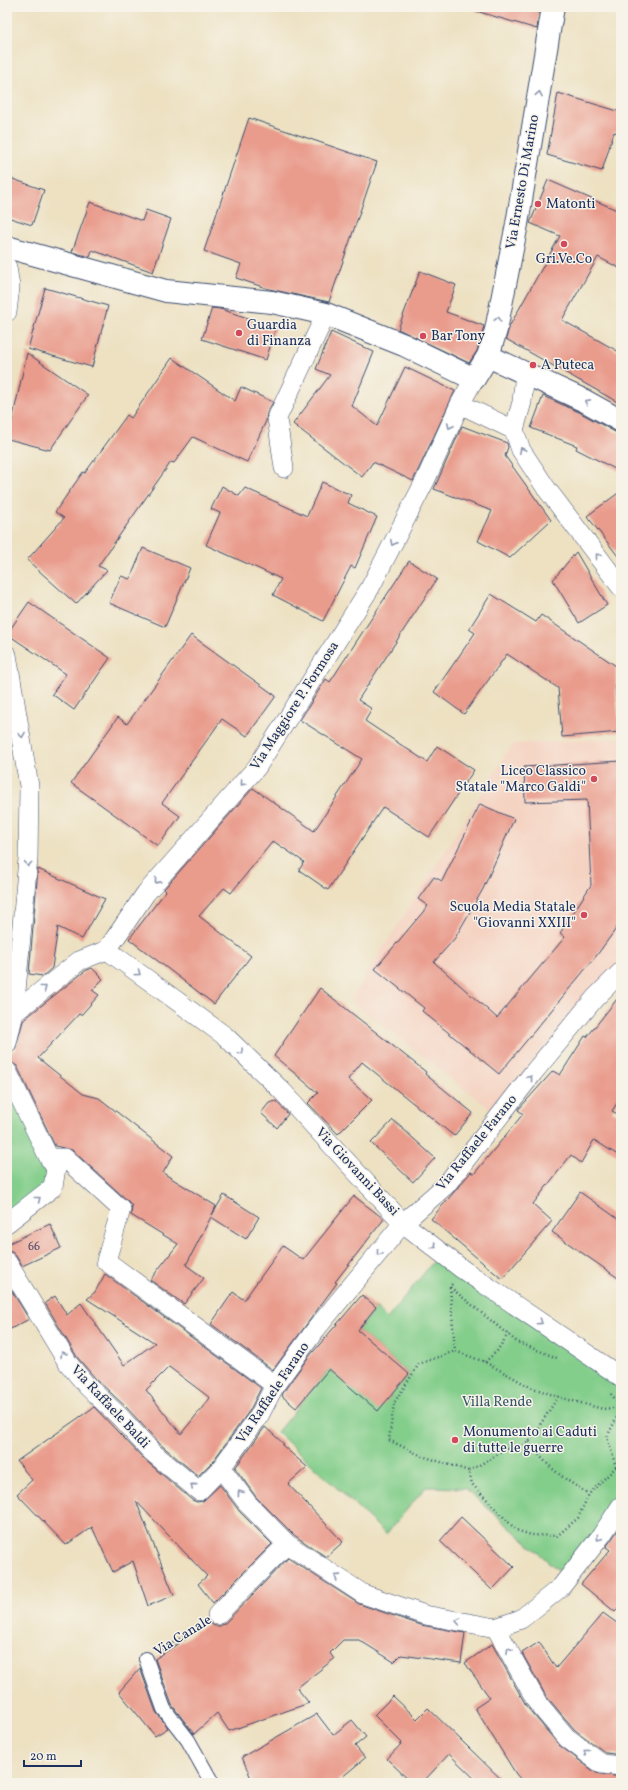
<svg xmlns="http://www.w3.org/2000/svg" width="628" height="1790" font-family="Vollkorn,serif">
  <rect width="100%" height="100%" fill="#f7f3e8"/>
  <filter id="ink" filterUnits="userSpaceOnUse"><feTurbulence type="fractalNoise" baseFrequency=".025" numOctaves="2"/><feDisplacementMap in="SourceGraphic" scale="8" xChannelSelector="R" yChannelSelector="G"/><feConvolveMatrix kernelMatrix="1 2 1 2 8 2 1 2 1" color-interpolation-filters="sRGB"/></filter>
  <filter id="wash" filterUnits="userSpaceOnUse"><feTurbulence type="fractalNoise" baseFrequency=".012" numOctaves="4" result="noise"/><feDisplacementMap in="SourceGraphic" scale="16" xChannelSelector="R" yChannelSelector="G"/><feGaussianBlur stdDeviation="0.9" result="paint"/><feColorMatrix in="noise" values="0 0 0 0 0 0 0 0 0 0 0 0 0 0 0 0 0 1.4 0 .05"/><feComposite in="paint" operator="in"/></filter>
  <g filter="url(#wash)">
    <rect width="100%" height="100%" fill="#ede1c2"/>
    <path fill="#f5d3c2" d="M621 738V961L493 1111 350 1000 513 744Z"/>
    <path fill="#83ce8b" stroke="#4f7e74" d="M7 1081 38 1136 51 1186 7 1223Z
      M441 1252 621 1377V1506L568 1579 465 1488 426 1487 386 1534 277 1432 329 1369 378 1410 409 1374 358 1330 376 1307 387 1319Z"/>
    <g id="blocks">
      <path fill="#e99b8c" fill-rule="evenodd" d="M477 7H540L537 29 476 11Z
        M558 93 621 112V134L614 132 602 171 547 155Z
        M249 118 377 162 329 302 269 289 236 278 241 264 204 251Z
        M7 177 44 190 32 225 7 217Z
        M548 180 619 211 617 216 621 218V269L598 257 562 320 621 353V404L506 339 509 327 560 236 530 223Z
        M90 202 142 221 146 210 171 219 153 272 92 250 90 257 72 252Z
        M420 271 456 285 446 312 484 326 477 351 469 363 398 329Z
        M45 288 108 306 92 367 28 349Z
        M212 308 220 309 276 327 266 360 202 339Z
        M331 332 374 352 352 406 377 426 405 367 455 391 413 481 373 462 362 477 293 424 330 375 316 369Z
        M27 353 88 395 50 450 8 439Z
        M172 358 235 401 241 387 273 402 267 413 266 421 247 462 193 437 174 463 171 462 98 566 107 570 76 604 27 560 64 518 55 512 83 472 85 473 127 415 131 418Z
        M543 396 579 412 615 432 621 433V472L576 449 577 446 531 428Z
        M462 426 507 443 508 447 505 456 551 520 510 558 478 541 492 511 434 489Z
        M322 482 351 495 348 503 377 517 355 568 351 566 323 621 273 595 281 579 206 545 220 513 211 509 222 486 239 496 245 488 307 516Z
        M621 491V560L587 516Z
        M143 548 190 568 165 627 109 603 121 576 130 579Z
        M576 552 607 605 579 623 553 580Z
        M409 561 437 579 358 700 372 709 365 721 427 762 437 746 474 770 429 837 383 807 328 890 299 870 304 862 273 841 231 893 224 888 199 916 251 956 214 1004 129 939 166 891 164 889 253 788 314 831 362 759 300 720 326 679 330 682Z
        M491 594 536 622 541 615 616 666V694L620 732 562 737 558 688 507 654 464 714 434 692 475 633 469 629Z
        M29 602 110 658 74 710 52 694 66 674 7 634Z
        M191 635 276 696 247 736 222 719 162 803 180 816 158 846 71 783 118 717 127 724Z
        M621 761V922L597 955 499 1074 422 1011 424 1008 375 969 428 906 418 899 434 877 442 881 480 804 514 819 483 889 455 938 434 962 497 1018 565 937 560 933 591 885 587 800 525 802 524 767Z
        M38 869 105 899 82 939 58 927 52 968 43 976 29 974Z
        M92 968 103 979 92 990 99 995 81 1015 79 1014 38 1058 83 1094 99 1098 173 1156 163 1173 216 1206 212 1215 224 1195 259 1217 246 1239 211 1217 186 1265 204 1278 184 1304 150 1280 178 1244 131 1215 132 1206 128 1201 72 1150 55 1146 17 1066 9 1061 7 1054 15 1050 23 1021 27 1017 85 971Z
        M320 988 426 1072 425 1074 473 1113 454 1136 362 1062 348 1079 372 1100 338 1134 308 1103 318 1093 274 1056Z
        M621 994V1097L612 1111 621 1116V1157L594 1140 581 1163 571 1155 533 1204 552 1221 502 1279 431 1219 471 1172 474 1174 523 1114 518 1110 553 1071 560 1075 585 1036 587 1037Z
        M276 1101 288 1114 277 1128 261 1113 269 1103Z
        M393 1120 435 1158 413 1182 371 1143Z
        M580 1192 621 1221V1280L552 1232Z
        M354 1196 384 1219 335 1282 337 1283 273 1370 211 1324 233 1292 244 1300 283 1246 303 1260Z
        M50 1224 61 1248 22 1266 16 1256 12 1252 7 1251V1244Z
        M105 1274 261 1388 250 1410 213 1461 198 1476 160 1444 127 1408 95 1378 77 1357 45 1303 55 1296 67 1315 81 1303 124 1365 155 1343 87 1299 95 1292ZM169 1367 210 1398 181 1434 146 1390Z
        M7 1283 29 1319 7 1331Z
        M362 1295 376 1307 358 1330 409 1374 378 1411 329 1369 296 1408 282 1396 284 1391 307 1359Z
        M94 1407 145 1460 192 1500 197 1502 203 1501 220 1485 240 1512 272 1544 213 1603 198 1584 207 1576 136 1501 174 1595 148 1606 133 1561 113 1572 92 1527 66 1545 17 1494 32 1480 17 1461Z
        M265 1427 284 1444 282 1445 307 1467 288 1484 343 1542 326 1557 294 1535 256 1497 235 1468Z
        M461 1517 514 1567 492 1590 440 1541Z
        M621 1526V1605L615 1612 581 1584 610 1550 606 1547Z
        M288 1558 359 1604 421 1625 465 1633 461 1663 401 1655 394 1662 359 1640H343L330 1653 334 1659 297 1688 309 1703 229 1731 217 1713 194 1734 172 1705 155 1659 209 1623 215 1626H220L225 1623Z
        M603 1613 621 1626V1755L606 1753 575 1730 546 1696 522 1653 539 1642 556 1668Z
        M492 1644 527 1707 559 1745 596 1773 621 1777V1783H524L516 1774 475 1708 490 1698 465 1663Z
        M140 1668 156 1712 168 1728 155 1736 119 1692Z
        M393 1696 417 1719 428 1708 505 1783H479L449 1754 422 1783H412L387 1759 402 1743 374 1715Z
        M317 1714 333 1735 352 1720 366 1737 355 1746 365 1758 335 1783H253L242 1757Z"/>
    </g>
  </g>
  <g filter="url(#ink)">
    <use href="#blocks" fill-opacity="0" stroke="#3a4a6d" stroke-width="1"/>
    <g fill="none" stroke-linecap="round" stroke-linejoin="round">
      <defs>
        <path id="pedestrian" d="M146 1659 164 1709 188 1740 212 1783"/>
        <path id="minor" d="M7 267 10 287 7 312
          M525 373 522 402 514 430 521 450 546 488 621 587
          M460 404 514 430
          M284 468 277 418 326 314
          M7 655 29 786 28 859 14 1013 7 1043
          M107 950 225 1036 282 1091 403 1223 462 1269 621 1377
          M14 1013 79 961 107 950 146 893 257 767 370 588 425 481 460 404 474 379
          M7 1071 49 1158 56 1168 53 1187 7 1223
          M49 1158H65L121 1209 106 1261 275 1385
          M7 1262 68 1363 87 1386 119 1416 152 1452 199 1491 221 1468 259 1416 275 1385 316 1329 403 1223 446 1185 533 1073 595 998 621 972
          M221 1468 248 1504 287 1544 363 1594 425 1615 496 1628
          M217 1615 287 1544
          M496 1628 537 1702 567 1738 602 1764 621 1766
          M496 1628 521 1619 561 1587 601 1536 621 1506"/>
        <path id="tertiary" d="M7 247 166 291 272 302 326 314 404 345 474 379 488 356 496 330 517 224 553 7
          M488 356 585 401 621 421"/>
      </defs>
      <use href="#pedestrian" stroke="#3a4a6d" stroke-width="16"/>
      <use href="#minor" stroke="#3a4a6d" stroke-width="20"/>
      <use href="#tertiary" stroke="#3a4a6d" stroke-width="24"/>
      <path stroke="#3a4a6d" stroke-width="2.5" stroke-dasharray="1 3" stroke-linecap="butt" d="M452 1284 450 1287 517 1342 557 1358
        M450 1287 455 1351
        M485 1362 497 1351 508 1334
        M611 1394 621 1406
        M621 1407 603 1409 562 1398 530 1387 485 1362 455 1351 419 1364 394 1403 389 1440 422 1456 469 1471 472 1484 516 1530 531 1535 557 1536 578 1518 589 1494 621 1462
        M529 1442C548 1468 561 1477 589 1494
        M616 1467 607 1437 621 1409
        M469 1471 507 1449 529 1442 558 1397
        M159 1652 202 1624"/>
      <use href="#pedestrian" stroke="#fff" stroke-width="14"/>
      <use href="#minor" stroke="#fff" stroke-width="19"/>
      <use href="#tertiary" stroke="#fff" stroke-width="22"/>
    </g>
    <defs><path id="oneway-chevron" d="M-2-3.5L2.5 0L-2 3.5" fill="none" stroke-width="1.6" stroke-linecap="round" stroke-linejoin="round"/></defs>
    <g stroke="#8d97ae">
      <use href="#oneway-chevron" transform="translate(539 94) rotate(-80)"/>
      <use href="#oneway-chevron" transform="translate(498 319) rotate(-79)"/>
      <use href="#oneway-chevron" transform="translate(587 402) rotate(-152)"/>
      <use href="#oneway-chevron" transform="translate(450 426) rotate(115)"/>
      <use href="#oneway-chevron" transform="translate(522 450) rotate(-117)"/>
      <use href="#oneway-chevron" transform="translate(393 543) rotate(117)"/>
      <use href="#oneway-chevron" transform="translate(598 556) rotate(-127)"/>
      <use href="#oneway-chevron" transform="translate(22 735) rotate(81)"/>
      <use href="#oneway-chevron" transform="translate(243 783) rotate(131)"/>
      <use href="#oneway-chevron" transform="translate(28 864) rotate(95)"/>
      <use href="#oneway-chevron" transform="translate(157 881) rotate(131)"/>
      <use href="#oneway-chevron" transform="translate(138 973) rotate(36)"/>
      <use href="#oneway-chevron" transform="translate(44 988) rotate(-38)"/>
      <use href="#oneway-chevron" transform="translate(241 1052) rotate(44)"/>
      <use href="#oneway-chevron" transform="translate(530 1078) rotate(-52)"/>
      <use href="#oneway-chevron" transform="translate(38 1199) rotate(-38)"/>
      <use href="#oneway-chevron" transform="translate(434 1246) rotate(37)"/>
      <use href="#oneway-chevron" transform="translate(379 1253) rotate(129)"/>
      <use href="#oneway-chevron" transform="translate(540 1322) rotate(34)"/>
      <use href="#oneway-chevron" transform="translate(63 1354) rotate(-121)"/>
      <use href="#oneway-chevron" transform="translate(193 1486) rotate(-140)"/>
      <use href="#oneway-chevron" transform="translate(240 1493) rotate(-127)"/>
      <use href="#oneway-chevron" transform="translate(599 1538) rotate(127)"/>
      <use href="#oneway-chevron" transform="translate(337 1577) rotate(-147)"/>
      <use href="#oneway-chevron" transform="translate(458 1621) rotate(-169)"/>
      <use href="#oneway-chevron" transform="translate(509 1650) rotate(-119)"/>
      <use href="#oneway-chevron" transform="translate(586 1752) rotate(-143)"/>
    </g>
  </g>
  <g fill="#d1495b" stroke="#f7f3e8" stroke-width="1.5">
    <circle cx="538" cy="204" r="4"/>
    <circle cx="564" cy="244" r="4"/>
    <circle cx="239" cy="333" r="4"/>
    <circle cx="423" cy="336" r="4"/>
    <circle cx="533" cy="365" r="4"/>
    <circle cx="594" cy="779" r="4"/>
    <circle cx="584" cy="915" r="4"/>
    <circle cx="455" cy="1440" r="4"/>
  </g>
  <g text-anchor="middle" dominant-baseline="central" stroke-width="3" stroke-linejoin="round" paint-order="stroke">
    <g font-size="12" fill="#4e4a6a">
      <text x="34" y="1247">66</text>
    </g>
    <g font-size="14" fill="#1b2f5e" stroke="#f7f3e8">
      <text transform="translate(523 182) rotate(-80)">Via Ernesto Di Marino</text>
      <text transform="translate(295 706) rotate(-57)">Via Maggiore P. Formosa</text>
      <text transform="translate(477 1143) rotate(-51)">Via Raffaele Farano</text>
      <text transform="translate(357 1172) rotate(47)">Via Giovanni Bassi</text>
      <text transform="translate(273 1393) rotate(-56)">Via Raffaele Farano</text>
      <text transform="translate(110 1407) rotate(47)">Via Raffaele Baldi</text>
      <text transform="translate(183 1636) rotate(-32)">Via Canale</text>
    </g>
    <g font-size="14" fill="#1b2f5e" stroke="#f7f3e8" text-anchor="start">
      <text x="546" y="204">Matonti</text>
      <text x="564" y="259" text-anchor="middle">Gri.Ve.Co</text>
      <text x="247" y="325">Guardia<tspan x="247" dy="16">di Finanza</tspan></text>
      <text x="431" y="336">Bar Tony</text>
      <text x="541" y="365">A Puteca</text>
      <text x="586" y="771" text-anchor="end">Liceo Classico<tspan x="586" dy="16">Statale "Marco Galdi"</tspan></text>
      <text x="576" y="907" text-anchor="end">Scuola Media Statale<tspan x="576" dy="16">"Giovanni XXIII"</tspan></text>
      <text x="463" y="1432">Monumento ai Caduti<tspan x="463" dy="16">di tutte le guerre</tspan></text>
    </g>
    <g font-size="14" fill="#355769" stroke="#f7f3e8">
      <text x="497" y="1402">Villa Rende</text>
    </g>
  </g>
  <rect width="628" height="1790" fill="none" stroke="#f7f3e8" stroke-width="24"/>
  <path d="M24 1760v6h57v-6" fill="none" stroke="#1b2f5e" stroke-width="2"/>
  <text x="30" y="1760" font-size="12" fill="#1b2f5e" stroke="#f7f3e8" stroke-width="3" paint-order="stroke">20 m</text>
</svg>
